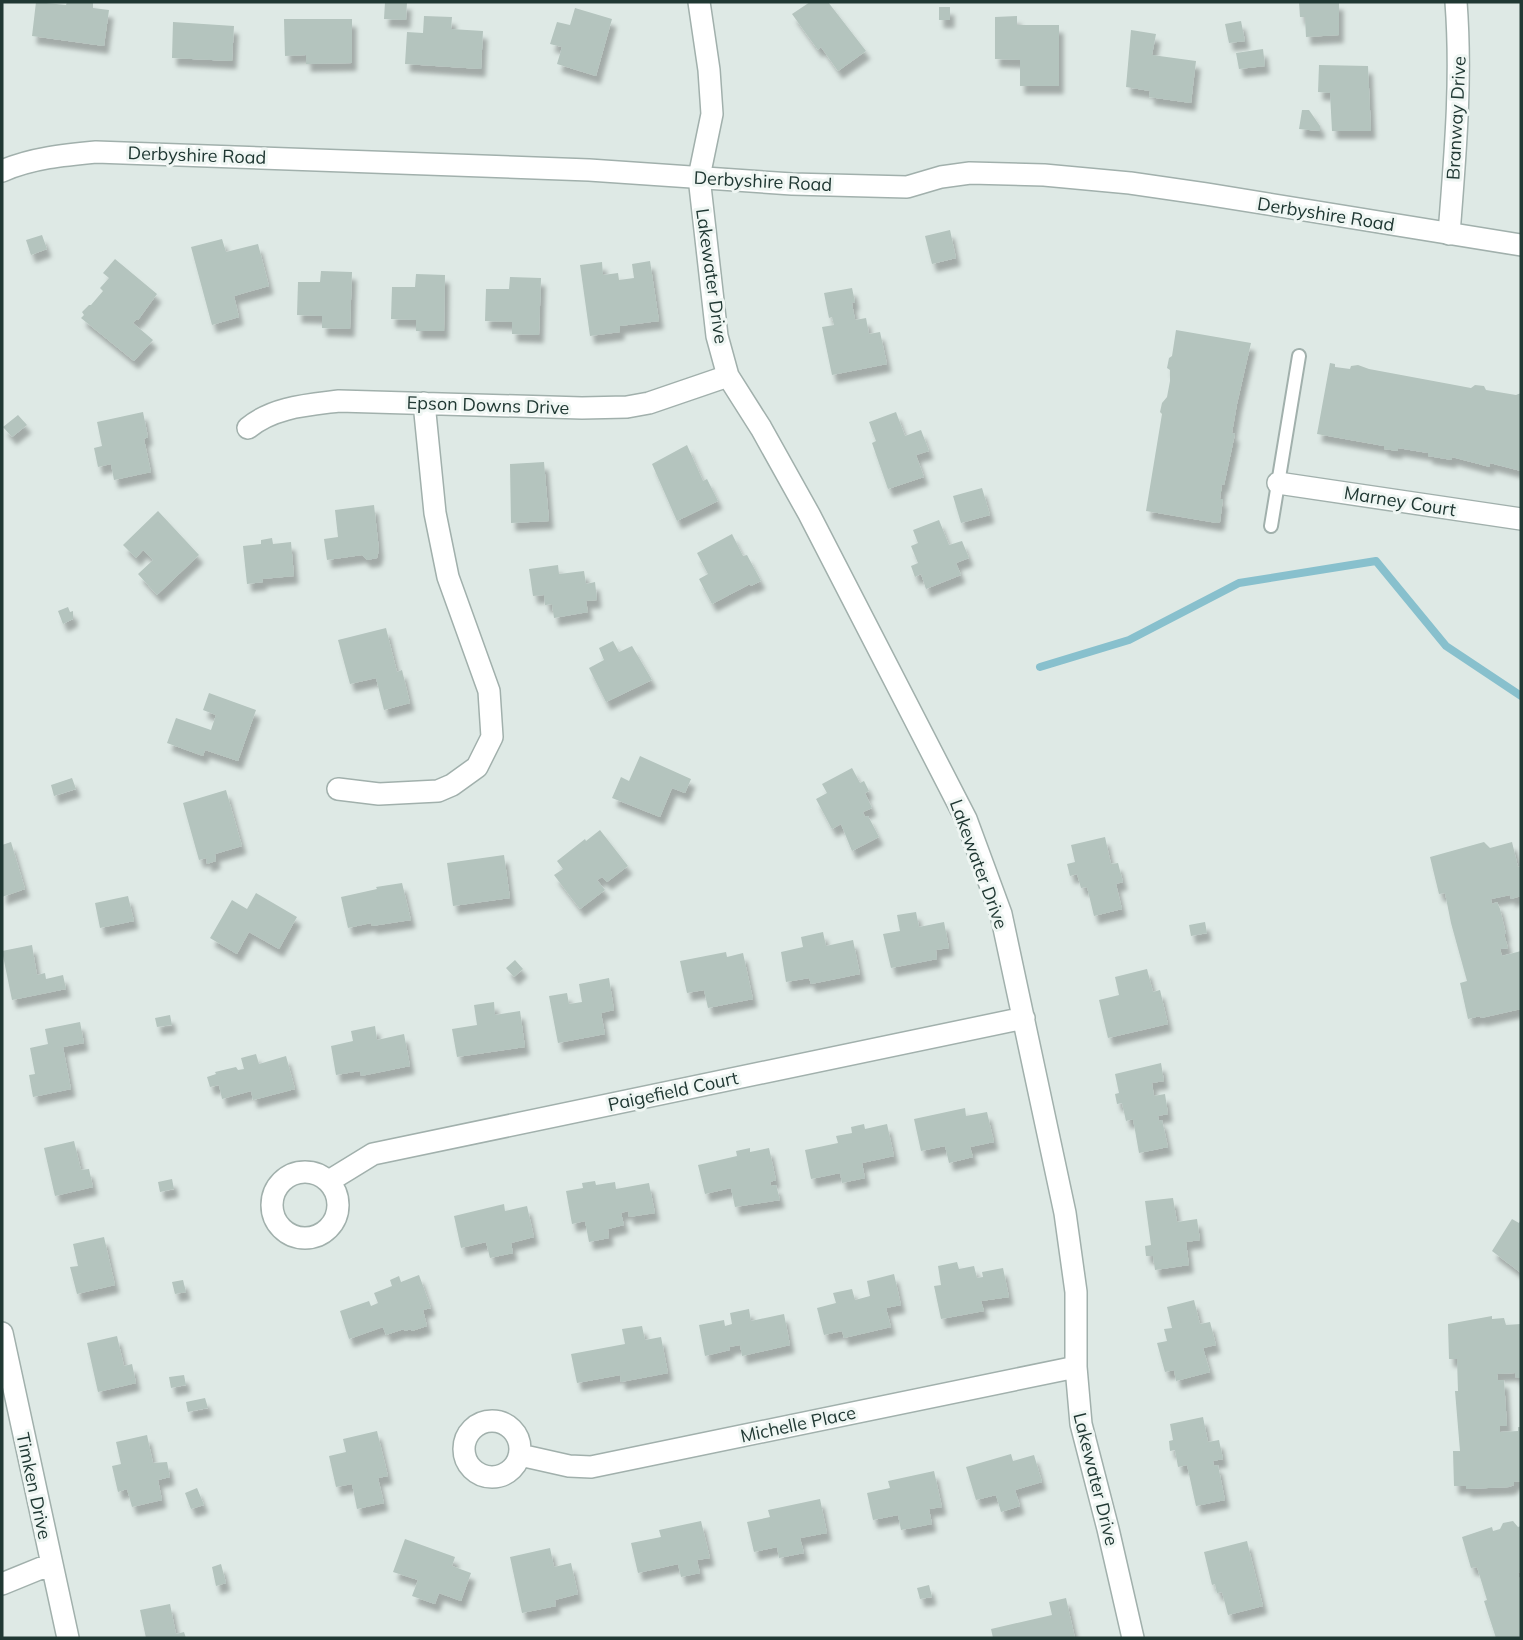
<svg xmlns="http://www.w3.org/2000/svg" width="1523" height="1640" font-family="Mulish,sans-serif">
  <defs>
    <filter id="shadow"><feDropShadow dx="4.5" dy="8" stdDeviation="2" flood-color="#0004"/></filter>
  </defs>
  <rect width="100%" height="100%" fill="#dee9e5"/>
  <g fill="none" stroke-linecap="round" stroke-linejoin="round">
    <path stroke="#88c0cd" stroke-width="8" d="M1040 667 1129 640 1239 583 1376 561 1446 646 1521 696"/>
  </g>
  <path fill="#b4c4be" filter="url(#shadow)" d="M36 2 66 5 67 2H93V8L109 10 104 46 32 36Z
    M385 2H407L406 20 384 19Z
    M810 2H828L866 51 838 71 821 47 818 50 792 14Z
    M1299 2H1339V35L1306 37 1305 17H1300Z
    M939 7H950V20H939Z
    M575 8 612 19 596 76 557 64 562 47 550 44 557 22 570 25Z
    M424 16 452 17 451 29 483 31 481 69 405 64 407 32 423 33Z
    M1017 16V25H1059V86H1020V60L995 59V17Z
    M284 19H352V63L306 64V55L285 56Z
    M1241 21 1245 41 1229 43 1225 24Z
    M173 22 234 26 232 61 172 58Z
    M1131 30 1156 34 1152 55 1196 61 1191 103 1149 97 1150 91 1126 87Z
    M1263 49 1265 66 1239 69 1236 53Z
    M1319 65 1368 66 1371 131H1332L1330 93 1318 92Z
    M1302 110H1309L1320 126V131L1299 129Z
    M950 230 956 258 932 264 925 236Z
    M42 235 47 249 31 255 26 240Z
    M222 239 226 252 258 244 269 286 234 296 239 317 212 325 191 247Z
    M115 259 157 294 138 320 137 319 133 323 153 340 134 361 81 318 84 315 82 312 89 305H91L103 291 100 288 109 278 103 273Z
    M650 261 659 321 620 326V332L590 336 580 265 602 262 603 275 618 273 619 280 634 278 632 264Z
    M321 271 352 272 350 329 322 328V316L297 315 298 282H320Z
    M416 274 445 275 444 331H416V320L391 319 392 287H415Z
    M510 277 541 278 539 335 512 334V322L485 321 486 289H509Z
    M852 288 855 302 852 303 855 320 866 318 869 334 880 332 887 364 832 375 822 327 834 325 832 317 829 318 824 293Z
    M1176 330 1251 343 1237 404 1232 433 1235 434 1224 485 1222 484 1220 499H1223L1220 522 1217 523 1146 511 1162 414 1160 412 1162 403 1167 397 1170 381V370L1167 368 1169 358 1172 356Z
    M1330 363 1335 364V367L1350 369 1351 366 1358 365 1369 369 1471 388 1475 385 1484 386 1486 390 1516 395 1521 393V471L1490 463V467L1452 457V460L1428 456V453L1398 448V451L1384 449V446L1317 434Z
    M143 412 148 437 144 439 151 472 114 480 111 464 98 467 94 448 102 446 97 422Z
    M896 412 905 436 921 430 929 451 916 455 924 477 888 489 872 443 876 441 869 422Z
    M18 415 27 425 12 437 3 427Z
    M687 445 703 481 707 479 718 501 677 521 652 464Z
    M544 462 549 521 511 523 510 464Z
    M982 488 990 515 961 523 953 496Z
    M374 505 379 550 377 558 367 560 362 555 327 560 324 539 338 537 335 510Z
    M158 511 199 555 157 595 138 574 153 560 143 550 136 558 123 545Z
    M939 520 949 545 962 541 969 558 956 563 961 575 926 589 921 574 915 577 911 566 918 563 911 546 918 543 913 530Z
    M732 534 743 556 747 555 761 581 751 586 750 584 712 604 699 579 708 574 697 553Z
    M272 538 273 544 291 542 294 576 262 579 263 582 247 584 243 546 261 544V540Z
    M558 565 559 574 584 571 586 584 595 582 597 600 586 601 588 612 554 618 552 604 545 605 544 595 533 596 529 569Z
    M68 607 70 612 73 611V619L63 624 58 611Z
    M386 628 397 672 402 670 410 703 384 710 376 678 350 684 338 640Z
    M613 641 619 652 632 646 652 680 606 702 589 668 604 660 599 648Z
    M209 693 256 710 238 761 205 750 203 756 167 743 176 718 211 730 216 715 203 710Z
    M640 756 691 779 685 793 672 788 660 817 612 798 621 777 629 781Z
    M852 768 860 783 864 781 869 791 865 793 872 808 863 812 865 817 868 816 879 837 852 851 841 824 832 829 816 799 827 793 822 784Z
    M72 778 76 789 54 796 51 785Z
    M226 790 242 846 215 854 216 861 207 864 206 858 199 860 183 803Z
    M600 830 628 866 607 882 602 877 597 880 605 890 580 909 554 875 563 869 557 861 585 839 586 841Z
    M1105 837 1111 864 1118 863 1123 882 1116 884 1122 909 1094 916 1087 887 1081 888 1077 874 1070 876 1067 864 1075 862 1071 845Z
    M11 842 25 889 2 897V845Z
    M1484 842 1490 848 1512 842 1518 867 1521 866V896L1511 899 1510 895 1491 899 1492 904 1497 902 1500 909 1506 934H1504L1508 948 1500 949 1502 956 1521 951V1009L1481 1018 1480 1016 1468 1019 1460 983 1467 981 1451 923 1445 893 1439 894 1430 857Z
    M504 855 510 898 453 906 447 863Z
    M402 883 411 920 372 926 371 923 348 928 341 897 377 889 376 887Z
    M256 893 297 917 279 949 249 932 237 954 210 938 232 900 247 909Z
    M128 896 134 921 100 928 95 903Z
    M916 912 919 927 944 922 949 948 936 950 937 959 891 968 883 934 900 931 897 915Z
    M1205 922 1207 933 1191 936 1189 925Z
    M823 932 826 946 853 940 860 974 811 984 809 978 786 982 781 952 803 947 801 937Z
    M32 945 37 975 45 973 46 979 63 975 66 989 12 1000 2 951Z
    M726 952 727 957 743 953 753 999 708 1008 704 990 687 993 680 961Z
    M515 960 523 969 514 977 506 968Z
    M1147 969 1153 992 1160 990 1168 1024 1108 1038 1099 1000 1119 995 1115 977Z
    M609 978 614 1010 601 1013 605 1034 558 1043 549 996 567 993 569 1004 582 1002 579 984Z
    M494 1002 495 1015 520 1011 525 1047 457 1057 452 1029 477 1025 474 1005Z
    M170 1015 172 1025 157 1027 155 1018Z
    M80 1022 84 1043 63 1047 71 1089 33 1097 29 1075 35 1074 30 1048 48 1044 45 1029Z
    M375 1026 377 1040 404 1034 410 1066 361 1076 360 1071 336 1075 331 1046 353 1041 351 1031Z
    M256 1054 259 1064 286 1056 295 1089 253 1100 251 1091 222 1099 219 1085 210 1087 207 1077 216 1074 215 1072 236 1067 238 1070 244 1069 241 1058Z
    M1161 1063 1164 1081 1152 1083 1154 1096 1165 1094 1168 1114 1158 1116 1159 1121 1162 1120 1168 1147 1139 1153 1133 1119 1126 1121 1122 1103 1117 1104 1115 1094 1119 1093 1115 1074Z
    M965 1108 966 1116 987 1112 994 1142 970 1147 973 1157 949 1163 945 1146 921 1151 914 1119Z
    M864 1124 865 1129 887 1124 894 1156 862 1163 865 1178 842 1183 840 1173 811 1179 805 1150 838 1143 836 1136 852 1133 851 1127Z
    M74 1141 81 1170 89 1169 93 1187 55 1196 44 1148Z
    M750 1148V1152L769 1148 776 1180 770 1182 771 1186 776 1185 780 1200 735 1207 731 1188 705 1194 698 1165 737 1156 736 1151Z
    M172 1179 174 1189 160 1192 158 1182Z
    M595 1181 596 1185 615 1182 616 1189 649 1183 655 1213 629 1217 628 1211 621 1213 624 1225 608 1229 609 1238 589 1242 585 1221 572 1224 566 1191 583 1188 582 1183Z
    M1173 1198 1177 1222 1197 1219 1200 1240 1186 1242 1189 1265 1155 1270 1153 1256H1146L1145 1246 1151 1245 1145 1201Z
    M504 1204 505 1211 527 1206 534 1237 511 1243 513 1253 490 1258 486 1242 461 1248 454 1216Z
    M1512 1219 1519 1223 1521 1219V1273L1492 1251Z
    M104 1237 115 1285 77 1294 70 1267 78 1266 73 1244Z
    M957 1262 959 1269 974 1266 977 1278 983 1277 982 1272 1003 1268 1009 1297 981 1301 984 1311 941 1319 934 1286 941 1285 938 1266Z
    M894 1274 901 1305 886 1308 891 1327 844 1338 842 1331 824 1335 817 1308 836 1303 833 1293 852 1289 855 1300 870 1296 867 1281Z
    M419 1275 431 1308 423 1310 427 1326 412 1331 411 1329 405 1331 404 1329 386 1335 383 1327 349 1339 340 1311 369 1301 371 1306 378 1303 374 1293 392 1286 390 1280 399 1276 401 1282Z
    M183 1280 186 1292 175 1294 172 1282Z
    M1194 1300 1200 1324 1210 1322 1216 1345 1203 1348 1210 1372 1176 1381 1174 1370 1165 1372 1157 1343 1167 1341 1164 1329 1172 1328 1167 1307Z
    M749 1309 751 1321 784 1314 790 1345 742 1356 740 1345 729 1347 730 1350 705 1356 699 1325 724 1320 725 1326 732 1324 730 1313Z
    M1492 1316V1319L1504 1318 1506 1325 1521 1324V1378H1516L1515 1373 1497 1374 1498 1380H1504L1507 1426H1500V1432L1518 1431V1427H1521V1481L1514 1482V1485L1509 1487 1466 1489V1486H1454L1453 1451H1460L1455 1391H1458L1457 1359H1449L1448 1324Z
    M642 1326 645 1340 661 1337 668 1373 621 1382 620 1375 577 1383 571 1354 625 1344 622 1329Z
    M117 1336 124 1366 132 1364 136 1383 98 1392 87 1343Z
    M184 1375 186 1385 171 1388 169 1377Z
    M205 1398 208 1408 188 1412 186 1402Z
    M1203 1417 1208 1442 1219 1440 1223 1459 1213 1461 1214 1466 1218 1465 1225 1500 1196 1506 1187 1465 1178 1467 1175 1450 1170 1451 1169 1441 1173 1440 1170 1424Z
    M377 1431 388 1476 378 1478 384 1503 357 1509 352 1484 336 1487 329 1456 346 1452 343 1439Z
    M147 1435 153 1463 167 1462 170 1477 158 1480 162 1500 132 1507 127 1489 118 1492 112 1466 121 1464 116 1442Z
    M1011 1454 1013 1461 1034 1455 1042 1482 1015 1490 1020 1506 1001 1512 996 1495 976 1500 966 1467Z
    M934 1471 942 1507 929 1509 932 1524 901 1530 898 1515 873 1520 867 1493 890 1488 888 1481Z
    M197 1488 204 1505 191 1509 185 1493Z
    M820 1499 827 1533 800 1538 804 1553 779 1558 777 1547 754 1552 747 1522 770 1517 768 1510Z
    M701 1521 710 1558 697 1560 700 1573 681 1577 678 1564 638 1573 631 1543 661 1537 659 1530Z
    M1513 1521 1518 1527 1521 1526V1572L1518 1573 1521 1585V1638H1496L1484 1601 1487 1600 1477 1567 1471 1568 1462 1537 1492 1527 1493 1531 1500 1529 1503 1523Z
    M405 1539 455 1557 452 1566 471 1573 461 1601 439 1593 435 1604 412 1596 418 1580 393 1572Z
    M1247 1541 1263 1606 1228 1615 1222 1592 1217 1593 1215 1584 1212 1585 1204 1552Z
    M550 1548 554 1567 571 1563 578 1594 555 1600 556 1606 522 1613 510 1557Z
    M221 1564 226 1583 216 1586 212 1567Z
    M929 1585 932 1597 920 1599 917 1588Z
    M1066 1598 1075 1638H993L991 1629 1052 1615 1049 1602Z
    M170 1604 176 1634 184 1632 186 1638H146L140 1610Z"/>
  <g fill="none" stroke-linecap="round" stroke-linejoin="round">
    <defs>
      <path id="service" d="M1271 526 1299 356"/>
      <path id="minor" d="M699 2 709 70 712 114 699 177 717 336 728 376 761 428 809 514 966 819 1001 914 1065 1213 1076 1292V1367L1081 1424 1108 1529 1133 1638
        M1449 234C1455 156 1462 80 1456 2
        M248 428C273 407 307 405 339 401L582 408 627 407 649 403 728 376
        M1278 483 1521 519
        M338 789 379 794 438 791 452 785 477 767 492 737 489 691 448 577 435 513 424 403
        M272 1205a33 33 0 1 1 66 0a33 33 0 1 1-66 0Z
        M329 1181 373 1154 1024 1018
        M2 1333 68 1638
        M464 1449a28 28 0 1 1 56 0a28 28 0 1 1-56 0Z
        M520 1455 569 1466 591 1467 1076 1367
        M2 1584 51 1564"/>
      <path id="tertiary" d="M2 171C32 158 64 155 96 152L589 170 792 184 907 187 941 177 970 173 1044 175 1130 183 1206 194 1521 245"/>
    </defs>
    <use href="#service" stroke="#a1b0ac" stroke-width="16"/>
    <use href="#minor" stroke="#a1b0ac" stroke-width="24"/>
    <use href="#tertiary" stroke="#a1b0ac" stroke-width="24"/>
    <use href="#service" stroke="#fff" stroke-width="12"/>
    <use href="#minor" stroke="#fff" stroke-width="21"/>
    <use href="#tertiary" stroke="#fff" stroke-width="21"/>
  </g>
  <g text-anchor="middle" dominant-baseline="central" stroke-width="6" stroke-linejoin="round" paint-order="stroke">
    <g font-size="18" fill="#203833" stroke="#eff6f3">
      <text transform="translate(1456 118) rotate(-87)">Branway Drive</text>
      <text transform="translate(197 155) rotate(2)">Derbyshire Road</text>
      <text transform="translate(763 181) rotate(3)">Derbyshire Road</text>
      <text transform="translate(1326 214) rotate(9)">Derbyshire Road</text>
      <text transform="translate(712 276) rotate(82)">Lakewater Drive</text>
      <text transform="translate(488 405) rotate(2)">Epson Downs Drive</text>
      <text transform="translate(1400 501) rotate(9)">Marney Court</text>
      <text transform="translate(979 864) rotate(70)">Lakewater Drive</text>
      <text transform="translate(673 1091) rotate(-12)">Paigefield Court</text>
      <text transform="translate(798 1424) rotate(-12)">Michelle Place</text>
      <text transform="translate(1096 1479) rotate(76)">Lakewater Drive</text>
      <text transform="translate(34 1486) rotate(78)">Timken Drive</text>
    </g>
  </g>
  <rect width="1523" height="1640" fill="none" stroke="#203833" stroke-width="7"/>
</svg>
